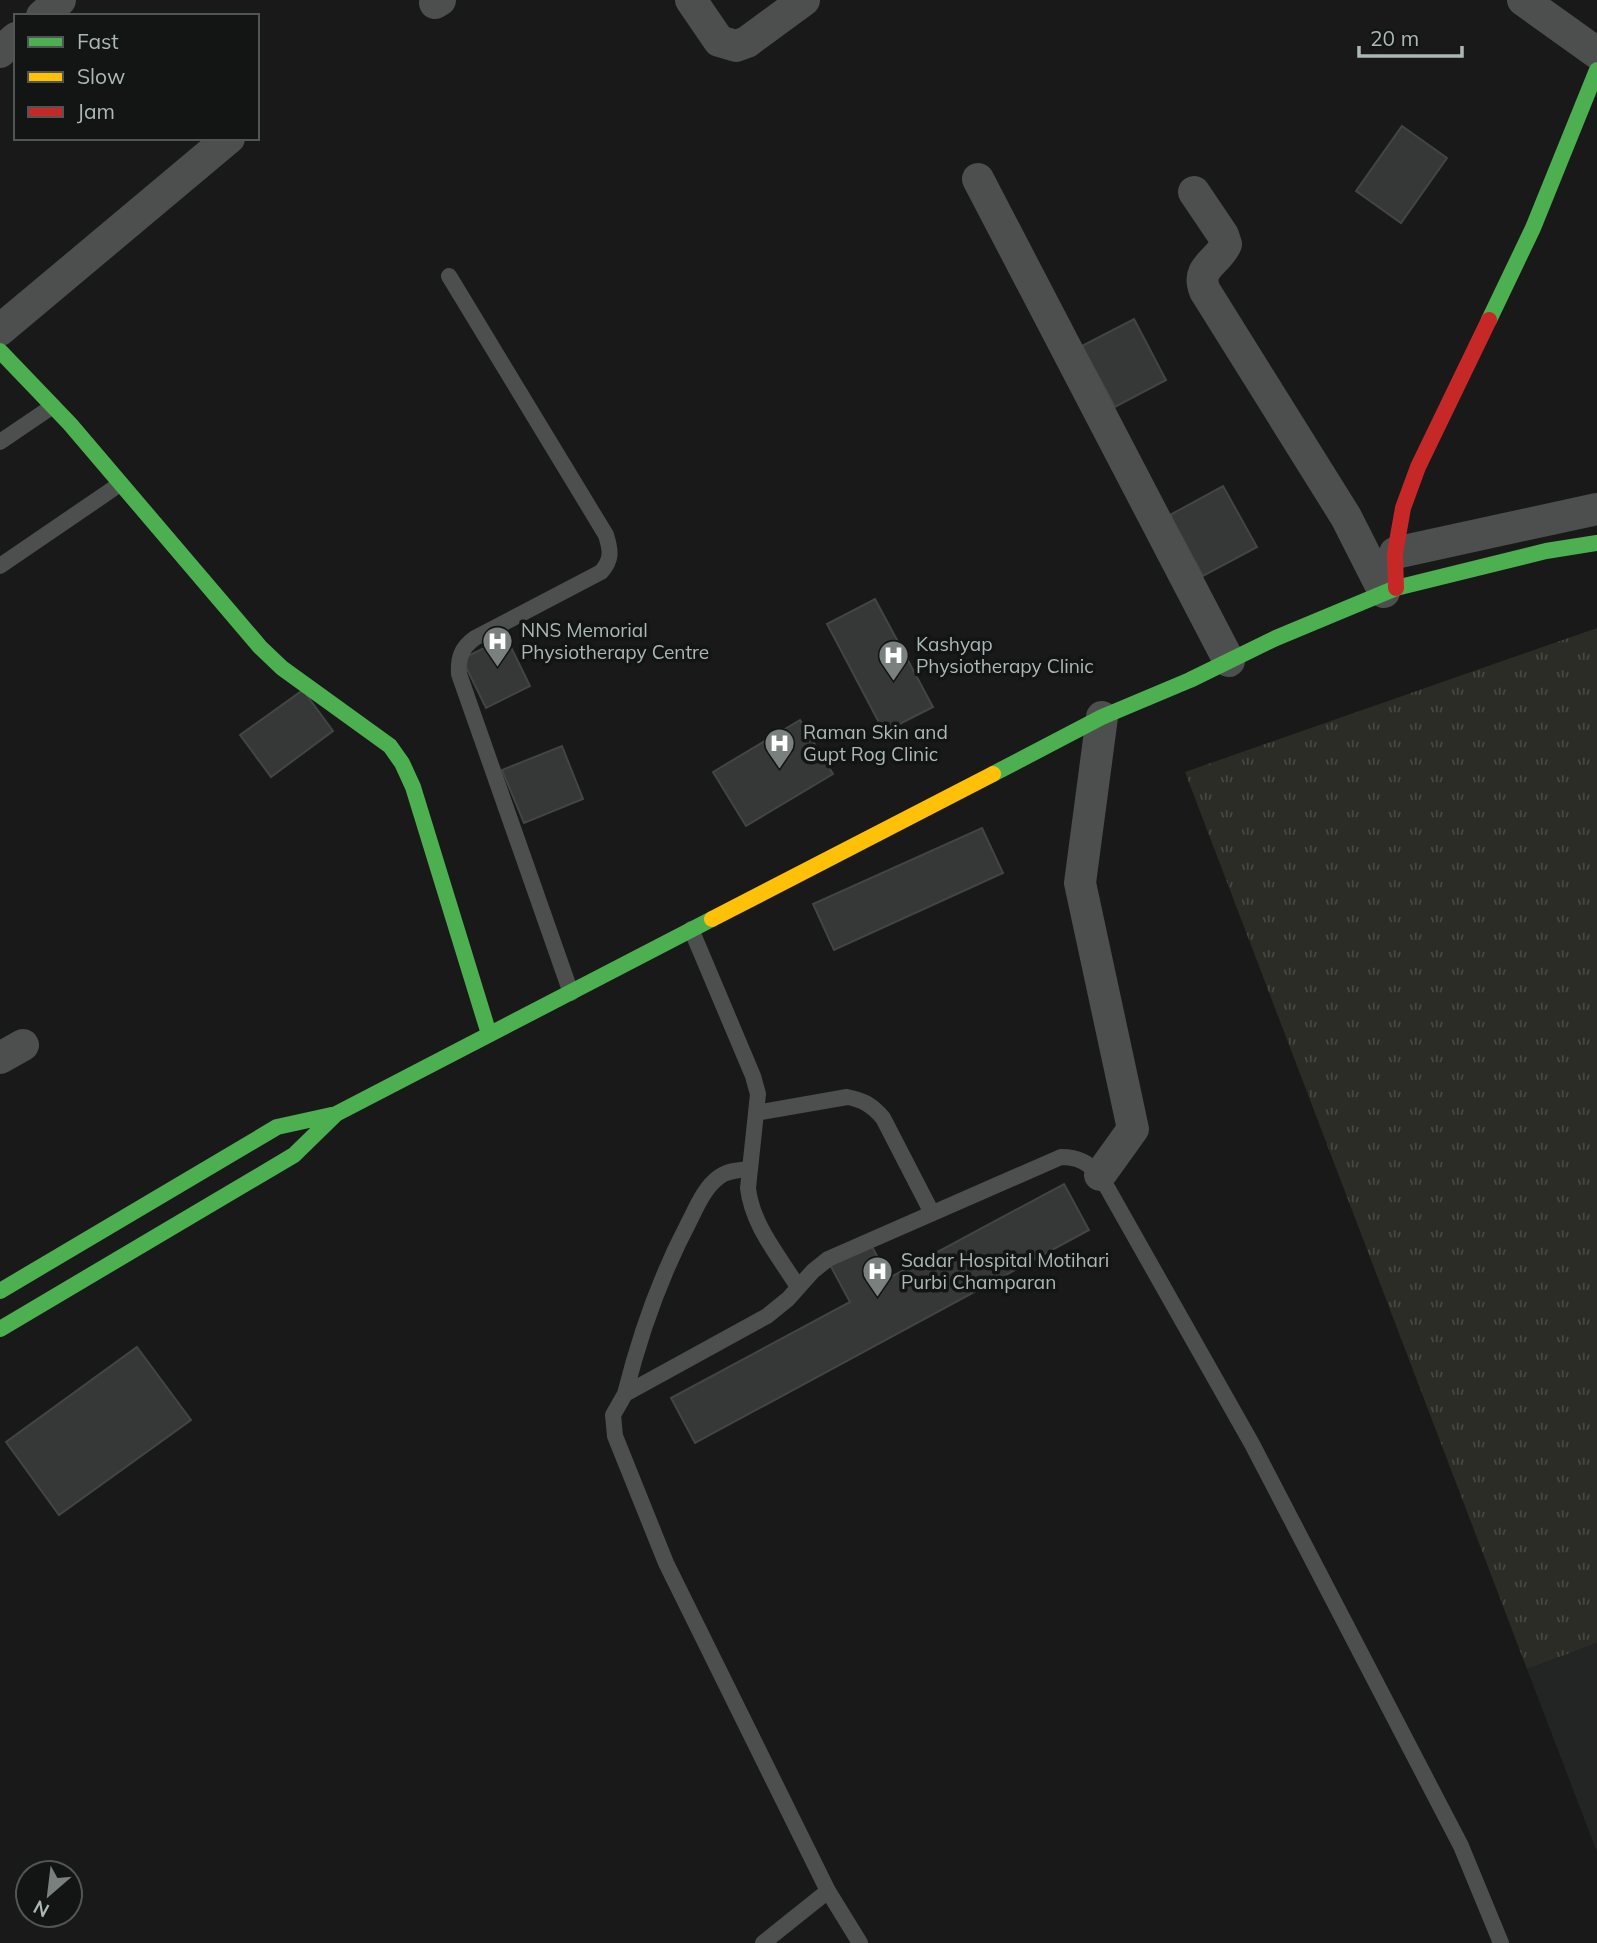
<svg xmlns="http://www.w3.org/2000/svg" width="1597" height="1943" font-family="Mulish,sans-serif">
  <defs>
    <pattern id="park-tufts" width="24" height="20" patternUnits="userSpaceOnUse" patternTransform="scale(1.75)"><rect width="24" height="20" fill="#2a2c25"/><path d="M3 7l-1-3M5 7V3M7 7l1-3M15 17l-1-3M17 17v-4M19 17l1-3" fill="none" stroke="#464842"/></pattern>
  </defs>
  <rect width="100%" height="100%" fill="#191919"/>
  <path fill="#232525" d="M1597 1643V1852L1527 1669Z"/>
  <path fill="url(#park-tufts)" d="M1597 628V1643L1527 1669 1185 772Z"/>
  <path fill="#363838" stroke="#424544" stroke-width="2" d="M1402 126 1447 158 1401 223 1356 191Z
    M1134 319 1166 380 1115 407 1082 346Z
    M1223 486 1257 547 1203 576 1170 515Z
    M875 599 933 707 884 732 827 624Z
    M506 637 530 686 486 708 462 659Z
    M303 690 333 731 271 777 240 735Z
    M800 720 833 774 746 826 713 772Z
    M562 746 583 799 524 823 502 770Z
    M982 828 1003 873 834 950 813 904Z
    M1064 1184 1089 1230 695 1443 671 1398 850 1302 829 1263 869 1241 889 1278Z
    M137 1347 191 1420 59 1515 6 1442Z"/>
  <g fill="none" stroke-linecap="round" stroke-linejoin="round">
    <path stroke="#4c4f4e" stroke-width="16" d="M449 276 606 535C611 551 612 560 601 572L475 638C461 648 458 658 459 674L571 993
      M0 442 53 406
      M0 566 120 484
      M691 929 753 1076 758 1094 748 1188C752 1225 779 1256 798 1287
      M756 1113 847 1097C863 1100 872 1105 883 1118L932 1213
      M625 1394C640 1334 660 1277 689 1222 697 1206 705 1187 719 1177 728 1170 740 1170 750 1169
      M763 1943 828 1891
      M860 1943 828 1891 666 1563 615 1436 613 1415 625 1394 767 1316 788 1299 813 1271 828 1259 1061 1157C1079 1157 1088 1163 1100 1175L1252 1444 1461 1846 1501 1943"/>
    <path stroke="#4c4f4e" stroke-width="32" d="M691 0 719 41 736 46 747 42 804 0
      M1523 0 1597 53
      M435 3 440 0
      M42 16 60 0
      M0 52 16 38
      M978 179 1229 661
      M1194 192 1223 235 1226 244C1218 263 1195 267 1205 291L1346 517 1384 592
      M0 330 229 138
      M1395 553 1597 509
      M0 1058 23 1045
      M1100 1175 1133 1129 1080 883 1102 717"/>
    <path stroke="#4caf50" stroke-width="16" d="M1489 320 1533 228 1597 70
      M0 351 70 424 260 647 282 668 390 746 402 763 413 787 489 1034
      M993 774 1102 717 1190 680 1276 638 1396 588 1546 551 1597 543
      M0 1291 277 1127 336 1114 712 919
      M0 1329 294 1155 336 1114"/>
    <path stroke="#ffc107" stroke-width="16" d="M712 919 993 774"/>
    <path stroke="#c62828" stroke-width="16" d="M1396 588 1395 553 1403 508 1418 467 1489 320"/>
  </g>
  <defs>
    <symbol id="hospital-pin" viewBox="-11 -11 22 30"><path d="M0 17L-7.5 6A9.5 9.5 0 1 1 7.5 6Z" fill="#79807e" stroke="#131515"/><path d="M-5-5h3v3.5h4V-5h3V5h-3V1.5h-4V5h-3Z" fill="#fff"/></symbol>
  </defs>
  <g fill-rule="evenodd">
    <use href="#hospital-pin" x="480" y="624" width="35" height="47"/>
    <use href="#hospital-pin" x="876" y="638" width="35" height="47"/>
    <use href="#hospital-pin" x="762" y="726" width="35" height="47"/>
    <use href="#hospital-pin" x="860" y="1254" width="35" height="47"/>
  </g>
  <g text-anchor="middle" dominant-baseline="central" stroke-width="7" stroke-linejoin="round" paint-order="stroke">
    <g font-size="19" fill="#acb8b5" stroke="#131515" text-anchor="start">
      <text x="521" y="630">NNS Memorial<tspan x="521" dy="22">Physiotherapy Centre</tspan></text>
      <text x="916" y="644">Kashyap<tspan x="916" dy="22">Physiotherapy Clinic</tspan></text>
      <text x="803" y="732">Raman Skin and<tspan x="803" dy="22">Gupt Rog Clinic</tspan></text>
      <text x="901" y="1260">Sadar Hospital Motihari<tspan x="901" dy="22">Purbi Champaran</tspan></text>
    </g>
  </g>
  <rect x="14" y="14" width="245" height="126" fill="#131515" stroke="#505655" stroke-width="2"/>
  <rect x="28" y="37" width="35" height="10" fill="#4caf50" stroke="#505655" stroke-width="2"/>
  <text x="77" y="49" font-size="21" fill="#acb8b5">Fast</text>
  <rect x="28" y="72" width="35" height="10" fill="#ffc107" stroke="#505655" stroke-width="2"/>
  <text x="77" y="84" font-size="21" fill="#acb8b5">Slow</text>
  <rect x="28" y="107" width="35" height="10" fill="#c62828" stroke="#505655" stroke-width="2"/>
  <text x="77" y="119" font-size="21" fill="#acb8b5">Jam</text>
  <g transform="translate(49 1894) rotate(208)"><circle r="33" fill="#131515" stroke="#505655" stroke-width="2"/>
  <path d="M0-5L12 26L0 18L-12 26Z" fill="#79807e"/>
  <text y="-10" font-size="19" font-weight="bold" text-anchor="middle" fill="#acb8b5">N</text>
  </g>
  <path d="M1359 46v10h103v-10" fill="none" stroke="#acb8b5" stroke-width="3.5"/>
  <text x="1370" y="46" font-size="21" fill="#acb8b5" stroke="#131515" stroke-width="5" paint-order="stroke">20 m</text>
</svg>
